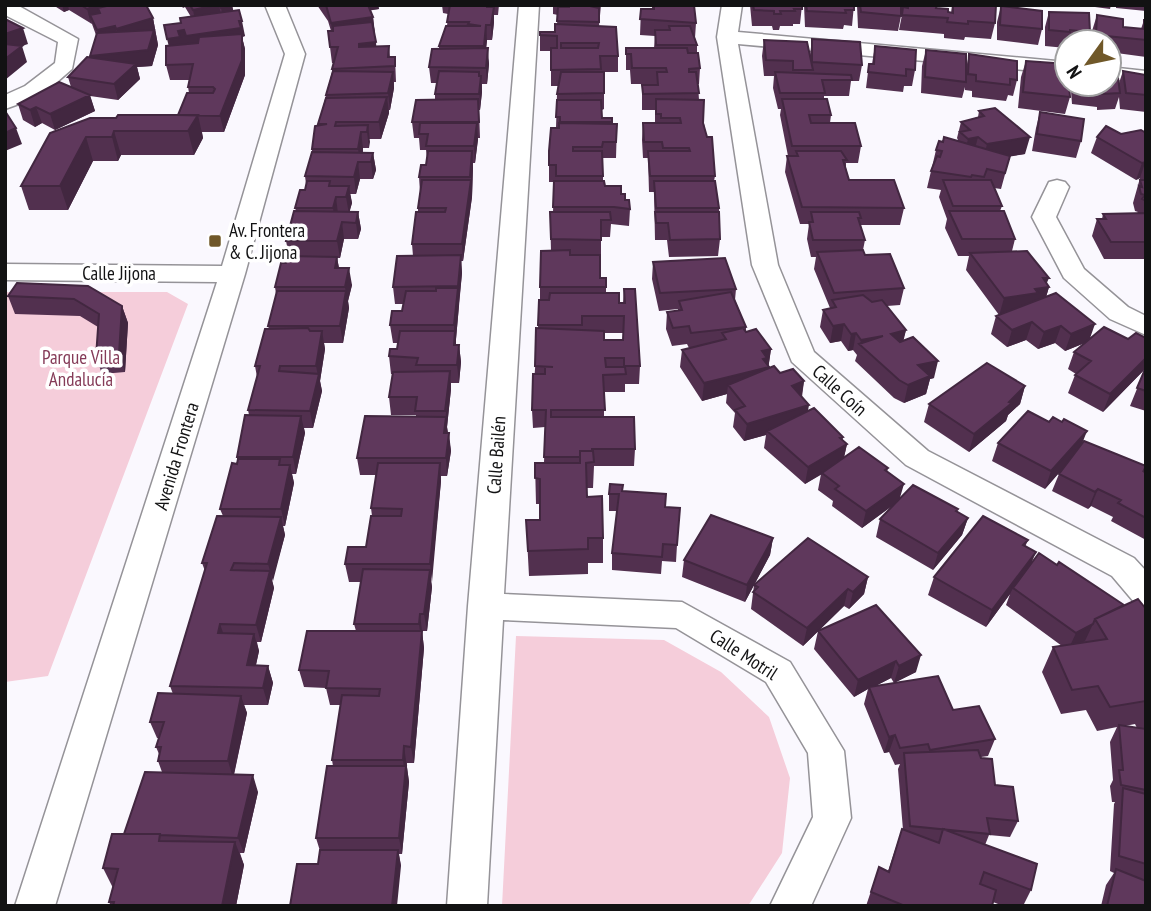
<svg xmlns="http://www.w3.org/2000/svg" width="1151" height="911" font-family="'PT Sans Narrow',sans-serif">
  <rect width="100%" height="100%" fill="#faf8fe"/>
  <path fill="#f5cdda" d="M5 292H167L188 304 48 676 5 682Z
    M516 636 664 640 721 672 769 717 790 778 782 853 748 906H502Z"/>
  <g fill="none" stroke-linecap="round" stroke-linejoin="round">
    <defs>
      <path id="street" d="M5 5H17L78 39 72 69 41 96 5 109V95L25 86 55 63 58 42 5 15Z
        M265 5H285L305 54 245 274 55 906H15L217 282 5 280V264L222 266 285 54Z
        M519 5H539L504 594 682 602 790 662 844 751 851 818 811 906H770L813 817 808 753 766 682 676 628 503 620 487 906H447L468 606Z
        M722 5H742L738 32 1067 62V74L738 44 778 265 814 352 928 451 1134 558 1146 571V606L1134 602 1112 576 906 465 792 362 752 265 717 37Z
        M1109 67 1146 71V83L1109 79Z
        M1057 180 1065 182 1069 187 1056 217 1084 269 1128 307 1146 316V335L1110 319 1064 278 1032 217 1049 182Z"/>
    </defs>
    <use href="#street" stroke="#959398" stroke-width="3"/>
    <use href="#street" fill="#fff" fill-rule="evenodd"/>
  </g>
  <path fill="#52304f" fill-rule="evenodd" d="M53 5H146L153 18 158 45 152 66 137 67 140 79 118 100 90 96 95 111 55 130 42 123 35 127 23 120 18 104 71 87 68 77 90 57 96 35 92 24 69 10 64 12Z
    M181 5H232L233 11 245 36 242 37 245 49V75L224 132H202L203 138 194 155H121L118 161H93L68 210H29L21 186 50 133 116 118 178 115 189 93 188 87 189 80H170L166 65 169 46 181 23 191 17 185 7 183 8Z
    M317 5H378L379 9 370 10 373 17 376 47 389 46 390 57H395L396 82H394V88L390 110H389V113L381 139H369V148H363V153H373L376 170 373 179H360L356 194H350L352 203 349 212H358L361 229 358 239H344L340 258H337L339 268 352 285 348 301 349 308 343 343H324L325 349 320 381 322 391 313 428H304L305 433 296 474H292L294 483 285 526H283L285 535 272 581 274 588 261 642H257L259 651 256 665 268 666 273 683 268 705H244L247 713 234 775 258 792 244 853H240L244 865 236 906H111L109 902 113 888 103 868 162 772 158 761 159 754 156 747 159 738H157L150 722 173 694 170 686 205 571 202 563 223 516 220 509 237 464V457L249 415 248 410 257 377 255 366 269 329 268 326 276 294 275 287 289 256 286 241 296 211 295 208 305 190 306 184 305 176 312 152V149L332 72V69L334 63H332L328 31H331L328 21Z
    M442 5H499L498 15H494V22L492 40H487L486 48 489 64 487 84H482V92L480 110H479L480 138H478L475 163H473L472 197 463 261H461L462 273 456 339V345H459L461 362 459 383H451V389L447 427 451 451 447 476H441V481L431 582 432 587 427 631H422L424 648 414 763H407V767L409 782 402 854H399L401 866 318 864 320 851 316 838 333 766 332 760 341 705H330L326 688 304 687 299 670 356 631 354 624 361 582H349L345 564 366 547 372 516 371 508 376 475H360L357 458 416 417V415H391L389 397 393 374H391L389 356 397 349 398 343H393L390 325 402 311 404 304H395L393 287 413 256 412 244 418 212V208L420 192 419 177 426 165 427 158 426 150H420L419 138H414L412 122 435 99V94L437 83H431L429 67 439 49V46L447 26 448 14 443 13Z
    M553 5H601L599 26 618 56V72H600L604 93V109L602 110V118H612V124H617L616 158H603V181L605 186 621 194 625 200 630 209 629 226 611 224 610 237H601V257H600V278H606V293L619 303H623L624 289 640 366 639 384H625V392H604V417L635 449 634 466H594L593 488H587V497L603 538V563H588V574L529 576 526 520H540V504H536L535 463H544L545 427 533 428 532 410 538 328 539 300H540V287L551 251 550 212H553L554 182H549V151L556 128 557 94 558 86H551V51H540V32H555L557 24 558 15 553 14ZM604 333H623V340H604Z
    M652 5H694L696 23 695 38 697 45V53L700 68 699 84H698L699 100 715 176 714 181 719 208 720 239 718 256 669 257 667 240H655L654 192H649L648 158H643L642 140 643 123H655V110H642V85L656 84H631L630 70H626V48H654L655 36 640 35 641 9H652Z
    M750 5H802L800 24H793V26H780L779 30H773L772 26H752Z
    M804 5H854L852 26 844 25 843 29 805 27Z
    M857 5H901V16L898 31 858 28Z
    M907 5H937L936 8 951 13 952 5H996L995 23 991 39 965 37 964 40 944 38V34L899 30 902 15Z
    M1080 5H1111L1110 9Z
    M1116 5H1146V11L1116 8Z
    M1001 6 1042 29 1038 45 997 40V22Z
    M1049 12 1090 32 1087 42H1067L1066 48 1045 46V27Z
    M1097 15 1123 27 1141 29 1144 20H1146V57L1109 52V42H1092V31Z
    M812 39 862 65 859 81H851L849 96H824V99L831 115 830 123 861 146 858 163H846V168L849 180 904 208 900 225H860L865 240 863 250 865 255 904 288 900 305 887 306 906 330 903 340 934 378 930 379 926 394 904 403 894 398 855 361 857 355 853 350 848 351 841 341 830 343 820 327 823 310 830 308 814 269 816 257H811L807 239 809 224H800L785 172 787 156H788L780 115 781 109H778L773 88 774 76H764L762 56 764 40 810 55Z
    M875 46 915 70 912 86H904L903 92 866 88 869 64H872Z
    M926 50 966 69 969 54 1017 80 1013 96 1008 95 1006 101 972 97V91L965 90V87L962 98 921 93 922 66Z
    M1026 61 1070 97 1065 114 1018 108 1021 77Z
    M1123 71 1146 75V112L1120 109 1119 97 1115 109 1097 110V107L1072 104 1071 91 1073 84 1119 83Z
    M979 111 1025 154 1010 156 1001 189 994 188 1002 206 1000 211 1015 239 1012 251 1049 287 1046 297 1090 339H1128L1146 338V411L1130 406 1145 369 1103 412 1068 393 1075 375 1076 374 1068 369 1074 352 1085 343 1065 351 1055 343 1038 349 1026 340 1007 347 991 334 996 316 999 315 966 270 969 256H958L945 228 947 219 939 197 941 190 927 188 936 150 958 141V140L957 138 961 122 978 117Z
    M1040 112 1081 141 1076 158 1032 151 1036 128Z
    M1146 133V259H1104L1092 236 1097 219H1102L1103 214 1137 213 1138 212 1135 211 1133 203 1140 178 1136 180 1091 153 1097 137Z
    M653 262 736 289 735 300 746 327V332L771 349 768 369 804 381 802 397 808 411 843 437 842 440 847 444 844 457 888 468 887 472 900 498 957 512 968 518 962 535 933 570 876 537 880 519 893 505 862 528 832 506 833 501 818 490 821 474 805 484 764 448 766 435 744 441 733 427 735 413 726 403 727 394 702 401 680 367 682 350 689 348 687 344 672 346 666 329 667 312 678 311V309L659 311 652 279Z
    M17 283 122 306 128 323 125 372 102 374 96 357 98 327 80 316 15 314 8 296Z
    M1025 386 1020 404 1008 415 1006 421 969 452 924 422 929 404Z
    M998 443H1082L1144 471 1146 469V540L1111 521 1113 517 1091 506 1088 509 1052 491 1059 474 1062 469 1045 489 992 461Z
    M623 485V491L665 507 677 545 676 562 662 561 661 574 612 570V553L617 511H609V494Z
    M773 538 770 555 745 602 682 577 684 560Z
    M1028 540 1025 547 1032 563 1057 565 1124 605 1146 609V906H1101L1106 885 1114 873 1110 871 1114 804 1115 802H1112L1110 786 1113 780 1110 742 1117 727 1097 731 1086 710 1061 714 1042 672 1053 647 1062 646 1006 605 1010 594 986 627 928 595 934 577ZM1135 724 1137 728 1125 726Z
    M868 577 864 594 849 609 844 606 803 646 751 609 754 585Z
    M876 605 916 672 894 683 891 678 875 686 953 710 995 739 988 756 981 757 995 785 1018 821 1010 837 989 835 985 845 1031 890 1023 906H1003L993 902 992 906H866L879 867 888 871 902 829 903 830 898 769 900 764 895 765 889 752 884 753 864 704 868 689 854 697 814 649 818 631Z"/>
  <path fill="#422740" d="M62 5H68L69 10 64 12Z
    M98 5H126L100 13 98 8 101 21 90 15 91 24 87 9Z
    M219 5 222 20 196 26 193 10Z
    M229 5H232L235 18 224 23 221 8Z
    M328 5H378L379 9 330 17Z
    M494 7V22L492 40 491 25Z
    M373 17 375 33 333 38 331 23Z
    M153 18 158 45 152 66 137 67 140 79 118 100 114 84 94 72 90 56 121 45 116 29Z
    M239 21H242L245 36 242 37 245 49V75L224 132 220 116 242 60 171 55 167 39 178 31Z
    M486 25 487 40 485 61 484 46Z
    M115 26 119 42 101 46 97 30Z
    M23 28 28 44 22 46 27 62 5 80V34Z
    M376 42 377 58 361 59 359 44Z
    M488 48 489 64 487 84 486 68Z
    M393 72 394 88 390 110 388 93Z
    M479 72 480 87 481 76 482 92 480 110Z
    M90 95 95 111 55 130 50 114Z
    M387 97 389 113 381 139 379 122Z
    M36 107 42 123 35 127 30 110Z
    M198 115 203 138 194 155 188 131Z
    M477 123 478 140 475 163 474 146Z
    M368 125 370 142 369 148 367 132Z
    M16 128 22 144 5 151V133Z
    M114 131 121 155 118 161 112 137Z
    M361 132 363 148 361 162H360L358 149Z
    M86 137 93 161 68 210 60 186Z
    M978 137 974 153 964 156 968 139Z
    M1030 137 1025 154 983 161 987 144Z
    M472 151 473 168 472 197 463 261 462 244 471 181Z
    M373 153 376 170 373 179 371 162Z
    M358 162 360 179 356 194 354 177Z
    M1146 162V171L1144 166 1140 178 1136 180 1142 163Z
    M349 186 352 203 349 214 346 197Z
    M336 197 338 214 335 225 333 208Z
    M358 212 361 229 358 239 356 223Z
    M342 222 344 239 340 258 337 241Z
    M461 255 462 273 459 303 458 286Z
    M337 257 340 274 335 268Z
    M349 268 352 285 348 301 349 308 343 343 340 326 346 294 345 287Z
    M1043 278H1049L1045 287H1049L1044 304 999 316 1004 298 1035 289Z
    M458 288 459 305 456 339V348L454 345V325Z
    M122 306 128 323 125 372 119 354Z
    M1032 322 1026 340 1007 347 1012 330Z
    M844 324 841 341 830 343 833 326Z
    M1095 324 1089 341 1065 351 1071 334Z
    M1061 326 1055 343 1038 349 1044 332Z
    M906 330 902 347 891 334Z
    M322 331 325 349 320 381 322 391 313 428 310 411 318 376 316 366Z
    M856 333 853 350 848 351 851 334Z
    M883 336 860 345 861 340Z
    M459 345 461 362 459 383 457 365Z
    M771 349 766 384 728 385 727 394 702 401 704 383 762 351Z
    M1146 358V368L1103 412 1110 394Z
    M938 361 934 378 930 379 926 394 904 403 908 385 918 365Z
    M450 371 451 389 447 427 448 434 444 433Z
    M804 381 801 399 792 386Z
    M1025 386 1020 404 1008 415 1006 421 969 452 974 434Z
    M809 405 806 422 767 431 766 435 744 441 747 424Z
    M301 416 305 433 296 474 293 457Z
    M1087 431 1080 449 1045 489 1051 471Z
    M449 433 451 451 447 476 446 458Z
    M843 437 841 448 847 444 843 462 805 484 808 467Z
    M440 463 441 481 432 582 430 564Z
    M290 465 294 483 285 526 281 509Z
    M904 484 899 501 862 528 866 511Z
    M1098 489 1091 506 1088 509 1095 492Z
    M281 517 285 535 273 581 268 564Z
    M968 518 962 535 933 570 938 553Z
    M773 538 770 555 745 602 747 585Z
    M1036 552 1029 569 1013 588 1010 594 986 627 992 610Z
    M430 570 432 587 427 631 424 614Z
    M270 571 274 588 261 642 256 625Z
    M868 577 864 594 849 609 853 592Z
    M848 589 844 606 803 646 807 628Z
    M420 614 424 648 414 763 411 747 421 639 419 624Z
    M220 624 226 641 218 633Z
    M1093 624 1085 641 1068 650 1076 633Z
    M254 634 259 651 252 682 247 665Z
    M921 655 916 672 894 683 899 666Z
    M896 661 891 678 870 689 869 687 868 689 854 697 858 680Z
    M268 666 273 683 268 705 263 688Z
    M241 696 247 713 233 778 228 761Z
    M895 735 889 752 884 753 889 737Z
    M404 746 409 782 402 854 399 838 405 775 403 760Z
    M253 775 258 792 244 853 238 838Z
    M235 842 244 865 236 906H222Z
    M398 850 401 866 397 906H392Z"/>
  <path fill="#5f385c" stroke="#422740" stroke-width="2" fill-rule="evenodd" d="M81 5H98L87 9Z
    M111 5H146L153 18 116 29 115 26 97 30 90 15 100 13 98 8Z
    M190 5H216L193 10Z
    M219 5H230V6L221 8Z
    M326 5H368L373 17 331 23Z
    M450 5H487V7H494L491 25H486L484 46H439L446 26H481L468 24 469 22H447Z
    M569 5H585L599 8V22L557 21 558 7H569Z
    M654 5H694L696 23 640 19 641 9H654Z
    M753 5H802V9H794L795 11H780L781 14H774V11L754 10Z
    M806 5H854V10H845L846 13 807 11Z
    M860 5H901V16L861 12Z
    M908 5H937L936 8 948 9V12L953 13V5H996L995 23 968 21V24L947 22 948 18 902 15 903 7 908 8Z
    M1001 6 1042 11V29L1000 25Z
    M239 10 242 21H239L241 28 186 36 184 30 178 31 180 37 167 39 164 25 181 23 180 18Z
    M1049 12 1089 13 1090 32 1070 30V32L1049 30Z
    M1097 15 1123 19V27L1144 29V20H1146V40L1096 35Z
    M5 19 23 28 5 34Z
    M372 22 376 42 359 44V47L389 46 388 57H395V66L332 69 338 47H330L328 31H333V26Z
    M555 24 616 27 618 56H600L601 69 551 70V48H557V36L540 35V32H555ZM561 43H599L598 48H561Z
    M669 26H690L697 45H656L655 30H670Z
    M154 30 148 50 90 56 97 33Z
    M242 34V60L220 116 178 115 187 93H213L215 89 213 87H188L193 64 166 65V46L198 43 199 37Z
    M812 39 860 42 862 65 812 62Z
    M764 40 807 42 813 70H793V61L766 60Z
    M5 44 22 46 5 59Z
    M875 46 916 50 915 70 906 69V76L868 72 869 64H874Z
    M488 48 486 68 429 67 432 49Z
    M626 48H687L688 53H698L700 68 689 69V72H696L699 93 643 94 642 85H658L657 72H667L666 68H632L631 54H626Z
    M926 50 966 54V82L925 77Z
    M969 54 1017 61V80L1010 79V85L976 81V75L968 74Z
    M87 57 136 64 114 84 68 77Z
    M1026 61 1067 64V84H1069L1070 97 1023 92Z
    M1109 70H1117L1120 93 1102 94V91L1077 88 1076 84H1109Z
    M333 71 393 72 388 93 326 95Z
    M439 71 479 72V76H481L479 94H435Z
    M1123 71 1146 75V95L1126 93Z
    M561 72H604V93L557 94Z
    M775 72 851 75 852 80H822L825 93H780Z
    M59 82 90 95 50 114 36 107 30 110 18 104Z
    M387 97 379 122H336L335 126 368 125 367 132H361L358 149H312L315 126 327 124H318L326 98Z
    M478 99 479 122H412L416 100Z
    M656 99 704 100 703 123 707 137H712L715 176H650L648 151H690L689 148H663L662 142H644L643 123H681L680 118H661V114H656Z
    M782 99H827L831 115H809L811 123H855L861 146H792Z
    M557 100H601L602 118H612V122H560V117H556Z
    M995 108 1030 137 987 144 978 137 968 139 960 132 970 130 961 122 984 116 979 111Z
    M5 111 16 128 5 133Z
    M1040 112 1084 119 1081 141 1037 134Z
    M118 115H198L188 131H114L112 137H86L60 186H21L50 133 90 118H116Z
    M420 123H477L474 146H426L428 134H419Z
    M559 123 617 124 616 142H603L602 147H573V151H602L603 176H556V165H549V151L551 128H559Z
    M1106 126 1121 134 1141 130 1146 133V162L1142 163 1097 137Z
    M944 137 1010 156 1005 173 987 169 984 177 972 175 971 177 931 171 937 156 940 157 942 151 936 150 939 141 943 142Z
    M428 151H472L470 177H419L421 165H426Z
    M796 151H841L847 160H843L849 180H894L904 208 802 207 787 156H798Z
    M312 152 373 153 371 162H358L354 177 305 176Z
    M422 180H471L462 244H412L416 212H445L446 208H418Z
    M943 180H991L1002 206H953Z
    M1140 180H1146V201L1142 199 1145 195 1141 194 1139 186 1142 187Z
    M307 181H330L329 186H349L346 197H336L333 208H295L300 190H305Z
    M554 181H604L605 186H621V194H625V200H629L630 209 614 207H553Z
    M654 181H715L719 208H656Z
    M294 211 358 212 356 223 342 222 337 241H286Z
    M949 211H1004L1015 239H962Z
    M550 212H610L611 220H601V240L551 239Z
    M655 212H719L720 239 670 240 668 223H656Z
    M811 212H859L861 218H858L865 240H813L809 222H813Z
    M1146 213V242H1111L1097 219H1106L1103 214Z
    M570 250V255H600V278H606V287H540L541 251Z
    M863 250 865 255 890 254 904 288 834 293 817 252Z
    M1027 251 1049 278H1043L1049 287 1035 289 1038 293 1004 298 970 253Z
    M461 255 458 286 393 287 397 256Z
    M288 256 337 257 335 268H349L345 287H275L281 263H286Z
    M725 258 736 289 660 293 653 262Z
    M17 283 88 286 122 306 119 354 96 357 99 314 74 299 8 296Z
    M436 288H458L454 325H390L392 311H402L406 291H436Z
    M624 289H635L640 366H624V358H605L606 367H625L626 374 603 375 605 410H551V417H634L635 449H592V451H580V457H544L546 410H532L533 374H545V367H553L535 366 536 328 604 331V340H623L624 316H582V325H538L539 300H549L550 293H619V303H625Z
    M277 291H346L340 326H268Z
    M731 292 746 327 691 333 689 326 673 328 667 312 682 310 679 301Z
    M1056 293 1095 324 1071 334 1061 326 1044 332 1032 322 1012 330 996 316Z
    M863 295 872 302 882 300 906 330 891 334 900 342 913 337 938 361 918 365 930 376 908 385 899 380 859 344 883 336 861 340 856 333 851 334 844 324 833 326 823 310 836 307 832 300Z
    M1104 327 1128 339 1136 333 1146 338V358L1110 394 1075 375 1091 361 1074 352Z
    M308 328 310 331H322L316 366H280L279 371 319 374 310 411 248 410 260 366H255L265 329Z
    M743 328 746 332 756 329 771 349 762 351 767 358 763 359 769 367 704 383 682 350 726 339 722 333Z
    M400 331H455L454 345H459L457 365H416L418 358 389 356 390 349H397Z
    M987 363 1025 386 1009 402 1012 403 974 434 929 404Z
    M774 366 780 373 793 369 804 381 792 386 809 405 747 424 735 410 745 406 728 385Z
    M1146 367V391L1137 388Z
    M450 371 445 411H415L417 397H389L393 372Z
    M814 408 843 437 840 438 847 444 808 467 767 431Z
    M1028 411 1049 422 1053 417 1062 422 1064 419 1087 431 1051 471 998 443Z
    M245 415 301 416 293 457H237Z
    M365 416 446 417 444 433H449L446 458H357Z
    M1084 441 1146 466 1143 472 1146 469V518L1118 503 1121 500 1098 489 1095 492 1059 474Z
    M859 447 888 468 885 470 904 484 866 511 835 489 839 486 822 473Z
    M580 451H593L594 462 586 463 587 497 602 496 603 538H588V549L528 551 526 520H540V479L535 478V463H580Z
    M238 459H280L279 465H290L281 509H220L232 463 237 464Z
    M378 463H440L430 564H345L348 547H366L371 516H401L402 509 371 508Z
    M610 484 623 485 622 491 666 494 665 507 680 508 677 545 663 544 662 557 612 553 619 494H609Z
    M913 485 958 509 956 511 968 518 938 553 880 519Z
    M711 515 773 538 747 585 684 560Z
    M217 516 281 517 268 564 234 563 231 570 270 571 256 625 220 624 218 633 254 634 247 665 268 666 263 688 170 686 207 563H202Z
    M983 516 1028 540 1023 545 1036 552 992 610 934 577Z
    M808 538 868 577 853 592 848 589 807 628 753 592 758 587 754 585Z
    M1039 553 1057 565 1059 562 1124 605 1095 619 1093 624 1076 633 1013 588Z
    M363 569 430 570 424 614H420L419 624H354Z
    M1138 599 1146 609V701L1110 707 1098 686 1072 690 1053 647 1107 639 1095 619Z
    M876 605 921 655 899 666 896 661 858 680 818 631Z
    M307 631H422L411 747 404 746 403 760H332L342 695 379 696 380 689 326 688 329 671 299 670Z
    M938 676 953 710 979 706 995 739 930 750 928 744 900 748 895 735 889 737 869 687Z
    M158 693 241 696 228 761H158L161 747H156L164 722H150Z
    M1119 725 1146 729V790L1121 785 1119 770H1123Z
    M978 750 981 758 992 759 995 785 1013 787 1018 821 987 818 990 834 910 826 904 753Z
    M327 766H406L399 838H316Z
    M145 772 253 775 238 838 160 835V834H124Z
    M1123 788 1146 794V864L1119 856Z
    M902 829 939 843 943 829 1037 864 1031 890 984 872 980 884 996 890 992 906H905L871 892 879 867 889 872Z
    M112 834H160L159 841 235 842 222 906H113L114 902H109L118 869 103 868Z
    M320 850H398L392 906H290L297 864H318Z
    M1116 869 1146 881V906H1107Z"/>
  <rect fill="#705829" stroke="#fff" stroke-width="2.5" x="208" y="234" width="14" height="14" rx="3.5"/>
  <g text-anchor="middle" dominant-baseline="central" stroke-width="7" stroke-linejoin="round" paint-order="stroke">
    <g font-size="19" fill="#121213" stroke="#fff" text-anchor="start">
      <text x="229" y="230">Av. Frontera<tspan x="229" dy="22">&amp; C. Jijona</tspan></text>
    </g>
    <g font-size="19" fill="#121213" stroke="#fff">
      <text x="119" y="273">Calle Jijona</text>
      <text transform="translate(840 390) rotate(42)">Calle Coín</text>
      <text transform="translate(496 455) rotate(-86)">Calle Bailén</text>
      <text transform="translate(176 456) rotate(-73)">Avenida Frontera</text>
      <text transform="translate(744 654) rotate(33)">Calle Motril</text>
    </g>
    <g font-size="19" fill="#853b58" stroke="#fff">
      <text x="81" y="357">Parque Villa<tspan x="81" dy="22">Andalucía</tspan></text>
    </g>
  </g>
  <rect width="1151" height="911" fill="none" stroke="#121213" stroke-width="14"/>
  <g transform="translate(1088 63) rotate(237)"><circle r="33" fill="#ffffff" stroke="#a0a0a1" stroke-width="2"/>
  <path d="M0-5L12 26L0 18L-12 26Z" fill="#705829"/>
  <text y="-10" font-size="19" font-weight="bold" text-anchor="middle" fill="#121213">N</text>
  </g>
</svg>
